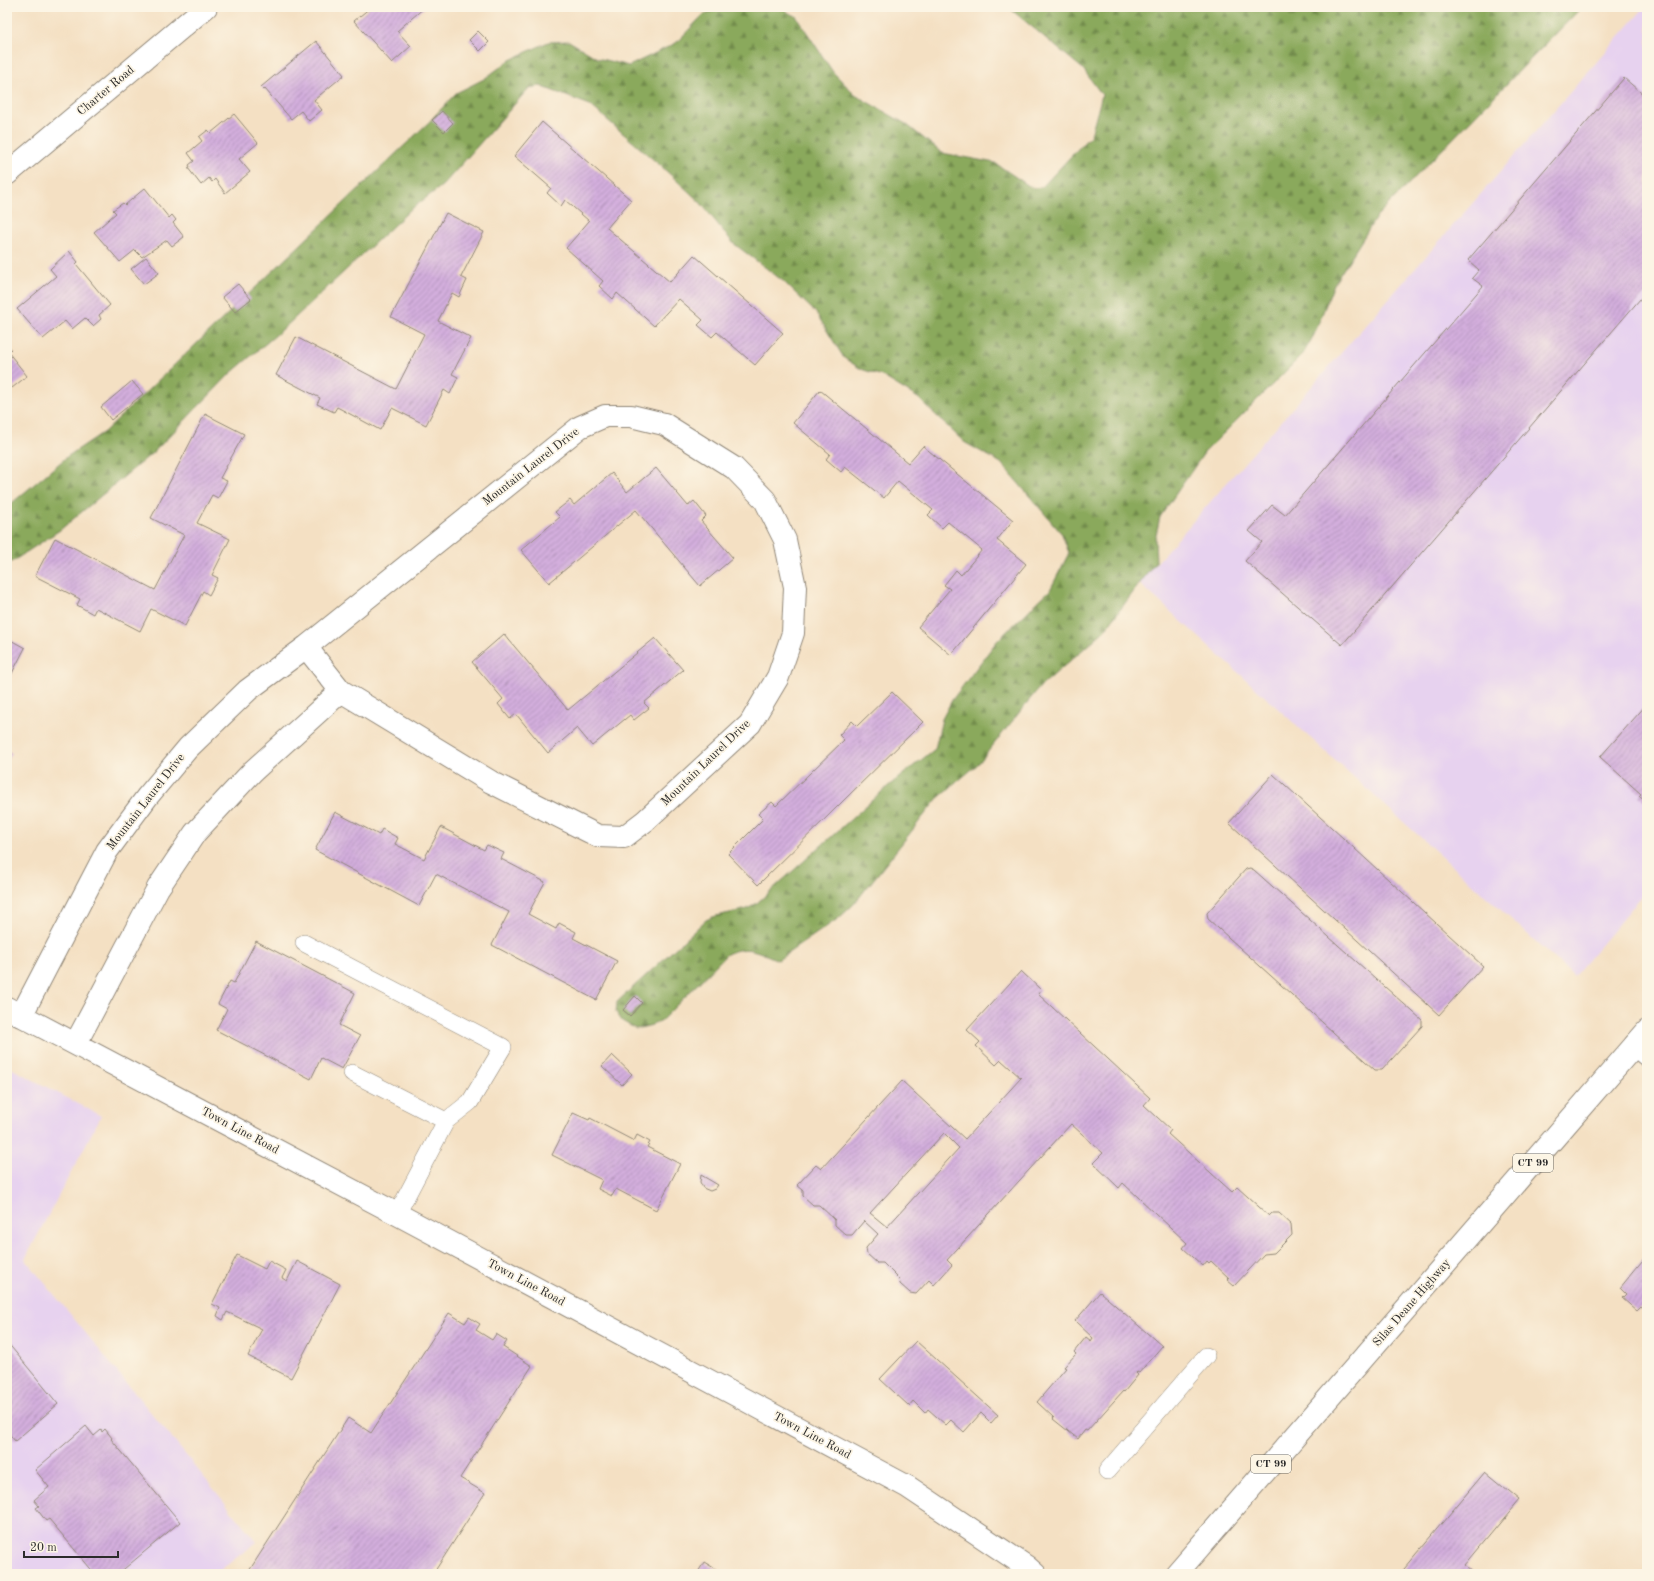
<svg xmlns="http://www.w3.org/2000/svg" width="1654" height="1581" font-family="'Old Standard TT',serif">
  <defs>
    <pattern id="forest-firs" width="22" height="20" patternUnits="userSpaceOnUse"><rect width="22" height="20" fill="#8aa95c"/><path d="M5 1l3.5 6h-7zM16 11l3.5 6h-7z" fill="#718a4c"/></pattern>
    <pattern id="building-hatch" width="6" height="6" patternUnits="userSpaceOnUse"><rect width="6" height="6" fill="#d3aedd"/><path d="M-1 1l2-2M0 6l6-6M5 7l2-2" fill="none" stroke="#ab8eb3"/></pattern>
  </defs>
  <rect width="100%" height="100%" fill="#fcf5e5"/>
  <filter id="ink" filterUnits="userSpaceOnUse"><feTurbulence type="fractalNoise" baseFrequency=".025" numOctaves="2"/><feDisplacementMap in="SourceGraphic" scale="8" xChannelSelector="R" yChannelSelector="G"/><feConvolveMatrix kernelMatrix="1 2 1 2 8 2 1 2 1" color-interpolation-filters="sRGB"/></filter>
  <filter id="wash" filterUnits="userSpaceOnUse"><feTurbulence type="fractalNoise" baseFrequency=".012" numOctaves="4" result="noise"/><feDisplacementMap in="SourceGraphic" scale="16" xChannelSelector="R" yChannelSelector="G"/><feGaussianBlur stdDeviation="0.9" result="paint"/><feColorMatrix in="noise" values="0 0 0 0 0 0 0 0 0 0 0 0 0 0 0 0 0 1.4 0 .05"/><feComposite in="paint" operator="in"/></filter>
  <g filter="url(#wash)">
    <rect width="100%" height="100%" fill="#f4e0c3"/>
    <path fill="#e7d2ef" d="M1645 7H1647V890L1574 976 1139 583Z
      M7 1066 101 1116 25 1259 257 1542 215 1574H7Z"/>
    <path fill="url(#forest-firs)" stroke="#5a6a44" d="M723 7H783L789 13 796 16 833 72 855 95 906 124 942 153 995 163 1032 188 1042 187 1091 135 1102 95 1083 69 1008 7H1582L1377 216 1334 284 1314 335 1303 354 1204 453 1160 517 1155 539 1156 562 1104 631 1039 688 978 764 937 799 854 904 839 918 778 960C758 952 748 944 727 954L662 1020 652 1025 636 1029 622 1021 616 1012 617 1002 706 920C723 911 742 915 757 903L887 787 935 749 942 719 952 700 997 641 1050 590 1069 553 1062 534 1001 463 964 442 918 398 882 376 861 369 844 358 816 313 783 281 733 243 700 202 662 167 590 105 540 86 529 88 443 185 410 210 283 329 231 373 156 450 60 530 7 565V507L68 456 104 432 429 122 456 93 484 79 510 60 548 42 569 41 597 58 629 66 676 43 704 14Z"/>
    <g id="blocks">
      <path fill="url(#building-hatch)" fill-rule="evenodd" d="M371 7H425L397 31 411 46 392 63 354 21Z
        M478 31 489 42 480 51 469 40Z
        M316 41 344 75 314 100 322 110 309 121 301 111 291 119 265 89 264 90 261 87Z
        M1624 78 1646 97 1647 96V291L1342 645 1245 561 1262 542 1249 531 1272 505 1285 515 1483 286 1472 278 1479 270 1468 260Z
        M442 111 453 123 444 132 432 120Z
        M234 114 258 143 239 159 250 172 225 193 215 179 212 182 209 178 201 185 188 168 190 167 189 165 194 161 188 153 202 141 199 137 208 130 211 133Z
        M542 122 631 200 607 228 670 282 694 255 783 333 755 365 717 332 712 337 698 325 703 320 679 299 654 326 617 293 613 299 599 286 603 281 566 248 589 221 565 200 561 206 547 193 551 188 514 156Z
        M145 188 169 218 172 215 176 220 173 223 184 237 172 246 167 240 142 257 135 250 120 262 94 232 116 213 113 210 123 203 125 205Z
        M446 213 484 232 461 277 467 280 459 297 452 293 438 321 471 338 452 374 458 377 450 394 444 390 426 425 392 408 380 430 337 407 334 412 317 404 320 398 276 375 296 337 396 389 424 334 391 317Z
        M69 251 78 262 76 264 110 305 99 315 101 319 93 326 85 318 72 329 65 321 43 339 17 309 56 276 50 269Z
        M146 257 159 273 144 284 131 269Z
        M238 284 251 299 235 312 222 297Z
        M7 344 11 349 8 352 27 376 12 388 7 382Z
        M132 381 143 394 111 420 101 407Z
        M820 390 908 463 923 446 1013 520 997 540 1026 564 951 655 918 627 950 589 944 585 956 570 961 575 982 550 948 522 942 528 928 515 933 510 898 481 884 498 845 467 841 472 826 459 830 454 793 423Z
        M205 414 244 434 220 478 227 481 218 498 212 495 197 523 230 539 212 575 218 578 209 595 203 591 185 626 151 609 140 631 96 608 93 614 77 605 80 599 35 576 55 538 155 590 184 535 151 518Z
        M656 468 688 506 694 501 706 516 701 521 733 558 700 586 636 510 549 583 521 550 560 517 555 512 570 500 574 505 612 473 627 492Z
        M504 634 568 710 655 638 683 670 644 703 649 708 634 720 630 715 592 746 577 728 548 753 516 714 510 719 498 704 503 699 472 662Z
        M7 638 25 648 7 683Z
        M892 692 923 722 758 885 728 854 763 819 758 814 772 802 776 806 844 740 839 735 852 721 857 726Z
        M1647 704V803L1639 796 1641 794 1600 757Z
        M7 751 12 753 7 762Z
        M1273 774 1483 966 1439 1015 1229 823Z
        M335 812 379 835 382 829 398 838 395 844 424 859 441 827 484 850 487 845 504 853 501 859 545 882 528 914 556 929 559 923 576 932 573 938 617 961 596 1000 492 945 509 912 436 874 419 906 315 850Z
        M1250 868 1254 870 1422 1020V1026L1382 1070H1375L1208 919 1207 913 1246 869Z
        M256 941 355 993 339 1025 360 1036 342 1069 321 1058 311 1079 216 1030 227 1009 218 1004 230 981 234 983Z
        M1021 971 1041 990 1038 994 1150 1098 1144 1105 1171 1130 1168 1134 1232 1192 1237 1187 1269 1216 1272 1213H1279L1291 1224 1292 1235 1274 1253 1264 1254 1234 1286 1227 1280 1229 1278 1211 1261 1209 1263 1207 1261 1203 1266 1183 1248 1187 1243 1123 1183 1119 1188 1093 1163 1103 1153 1071 1124 947 1260 952 1265 934 1285 929 1280 916 1294 910 1293 900 1284 899 1279 883 1263H877L867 1254 866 1248 878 1234 864 1221 852 1235H846L835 1225V1220L819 1205H813L803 1196V1190L797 1185 816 1165 821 1169 902 1081 965 1139 1021 1078 1001 1060 996 1065 976 1046 980 1042 967 1030ZM944 1133 959 1148 887 1227 870 1213Z
        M635 996 642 1003 630 1016 623 1010Z
        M612 1055 632 1074 622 1085 602 1066Z
        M573 1113 589 1120 590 1118 634 1141 637 1135 650 1142 647 1147 680 1164 656 1210 616 1189 612 1196 598 1189 602 1180 552 1155Z
        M701 1175 718 1185 715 1189 710 1191 703 1188 700 1182Z
        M237 1255 265 1269 269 1261 286 1270 282 1278 287 1281 297 1261 340 1284 291 1378 248 1356 262 1329 227 1312 223 1320 217 1316 220 1308 212 1304Z
        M1647 1255V1312L1641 1307 1637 1311 1622 1298 1626 1294 1620 1288Z
        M1100 1292 1162 1346 1139 1373 1137 1372 1136 1373 1138 1375 1124 1392 1123 1391 1087 1431 1085 1430 1078 1439 1053 1419 1054 1418 1037 1402 1066 1368 1064 1367 1076 1354 1074 1352 1086 1337 1091 1341 1093 1338 1075 1321Z
        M449 1313 465 1323 469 1317 480 1324 476 1330 492 1340 496 1334 507 1341 503 1347 532 1366 460 1478 485 1493 433 1574H247L348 1418 371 1433Z
        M916 1341 998 1415 991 1423 981 1413 964 1432 951 1420 946 1425 928 1409 925 1413 913 1401 909 1406 880 1379Z
        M7 1342 58 1404 15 1441 7 1431Z
        M86 1426 94 1436 101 1430 102 1432 105 1429 112 1438 111 1439 180 1522 118 1574H95L49 1519 46 1521 36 1508 39 1506 34 1500 49 1487 35 1470Z
        M1485 1472 1519 1500 1465 1565 1475 1574H1399Z
        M704 1562 724 1574H697Z"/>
    </g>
  </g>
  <g filter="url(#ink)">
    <use href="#blocks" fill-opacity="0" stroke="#908677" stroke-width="1"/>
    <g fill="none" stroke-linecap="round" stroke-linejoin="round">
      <defs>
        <path id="lane" d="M304 943 503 1047 470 1102 446 1121 397 1214
          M352 1073 446 1121
          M1107 1471 1206 1356"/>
        <path id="street" d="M605 416H631L664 424 734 468 765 500 785 540 795 587 793 633 778 677 750 724 645 821 624 837 598 836 491 782 341 691 306 647 580 427Z
          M21 1016 107 851 147 797 188 748 248 690 306 647
          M76 1043 158 888 195 833 253 771 341 691
          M1635 1045 1647 1055"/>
        <path id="secondary" d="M7 174 206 7
          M7 1008 397 1214 908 1487 1027 1567 1035 1574"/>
        <path id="primary" d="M1176 1574 1647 1031"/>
      </defs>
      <use href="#lane" stroke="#908677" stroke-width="18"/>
      <use href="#street" stroke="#908677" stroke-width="24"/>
      <use href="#secondary" stroke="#908677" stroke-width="24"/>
      <use href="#primary" stroke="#908677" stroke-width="24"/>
      <use href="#lane" stroke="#fff" stroke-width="17"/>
      <use href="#street" stroke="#fff" stroke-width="22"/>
      <use href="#secondary" stroke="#fff" stroke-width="22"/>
      <use href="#primary" stroke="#fff" stroke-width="22"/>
    </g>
  </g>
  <g text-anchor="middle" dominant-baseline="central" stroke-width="3.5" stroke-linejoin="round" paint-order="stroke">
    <g fill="#fcf5e5" stroke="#6a6863" stroke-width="1">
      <rect x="1513" y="1154" width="40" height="18" rx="3"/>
      <rect x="1251" y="1455" width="40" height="18" rx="3"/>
    </g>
    <g font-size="11" font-weight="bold" fill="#2b2b2b">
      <text x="1533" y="1163">CT 99</text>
      <text x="1271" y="1464">CT 99</text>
    </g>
    <g font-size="12" fill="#2b2b2b" stroke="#fcf5e5">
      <text transform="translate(106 91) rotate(-40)">Charter Road</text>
      <text transform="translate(531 467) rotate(-38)">Mountain Laurel Drive</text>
      <text transform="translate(706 763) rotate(-44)">Mountain Laurel Drive</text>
      <text transform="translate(146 802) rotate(-52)">Mountain Laurel Drive</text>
      <text transform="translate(240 1131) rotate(28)">Town Line Road</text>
      <text transform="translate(526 1283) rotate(28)">Town Line Road</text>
      <text transform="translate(1412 1303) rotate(-49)">Silas Deane Highway</text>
      <text transform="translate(812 1436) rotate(28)">Town Line Road</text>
    </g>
  </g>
  <rect width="1654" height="1581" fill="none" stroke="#fcf5e5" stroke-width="24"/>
  <path d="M24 1551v6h94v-6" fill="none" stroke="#2b2b2b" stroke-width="2"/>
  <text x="30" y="1551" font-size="12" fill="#2b2b2b" stroke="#fcf5e5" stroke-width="3" paint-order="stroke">20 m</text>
</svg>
